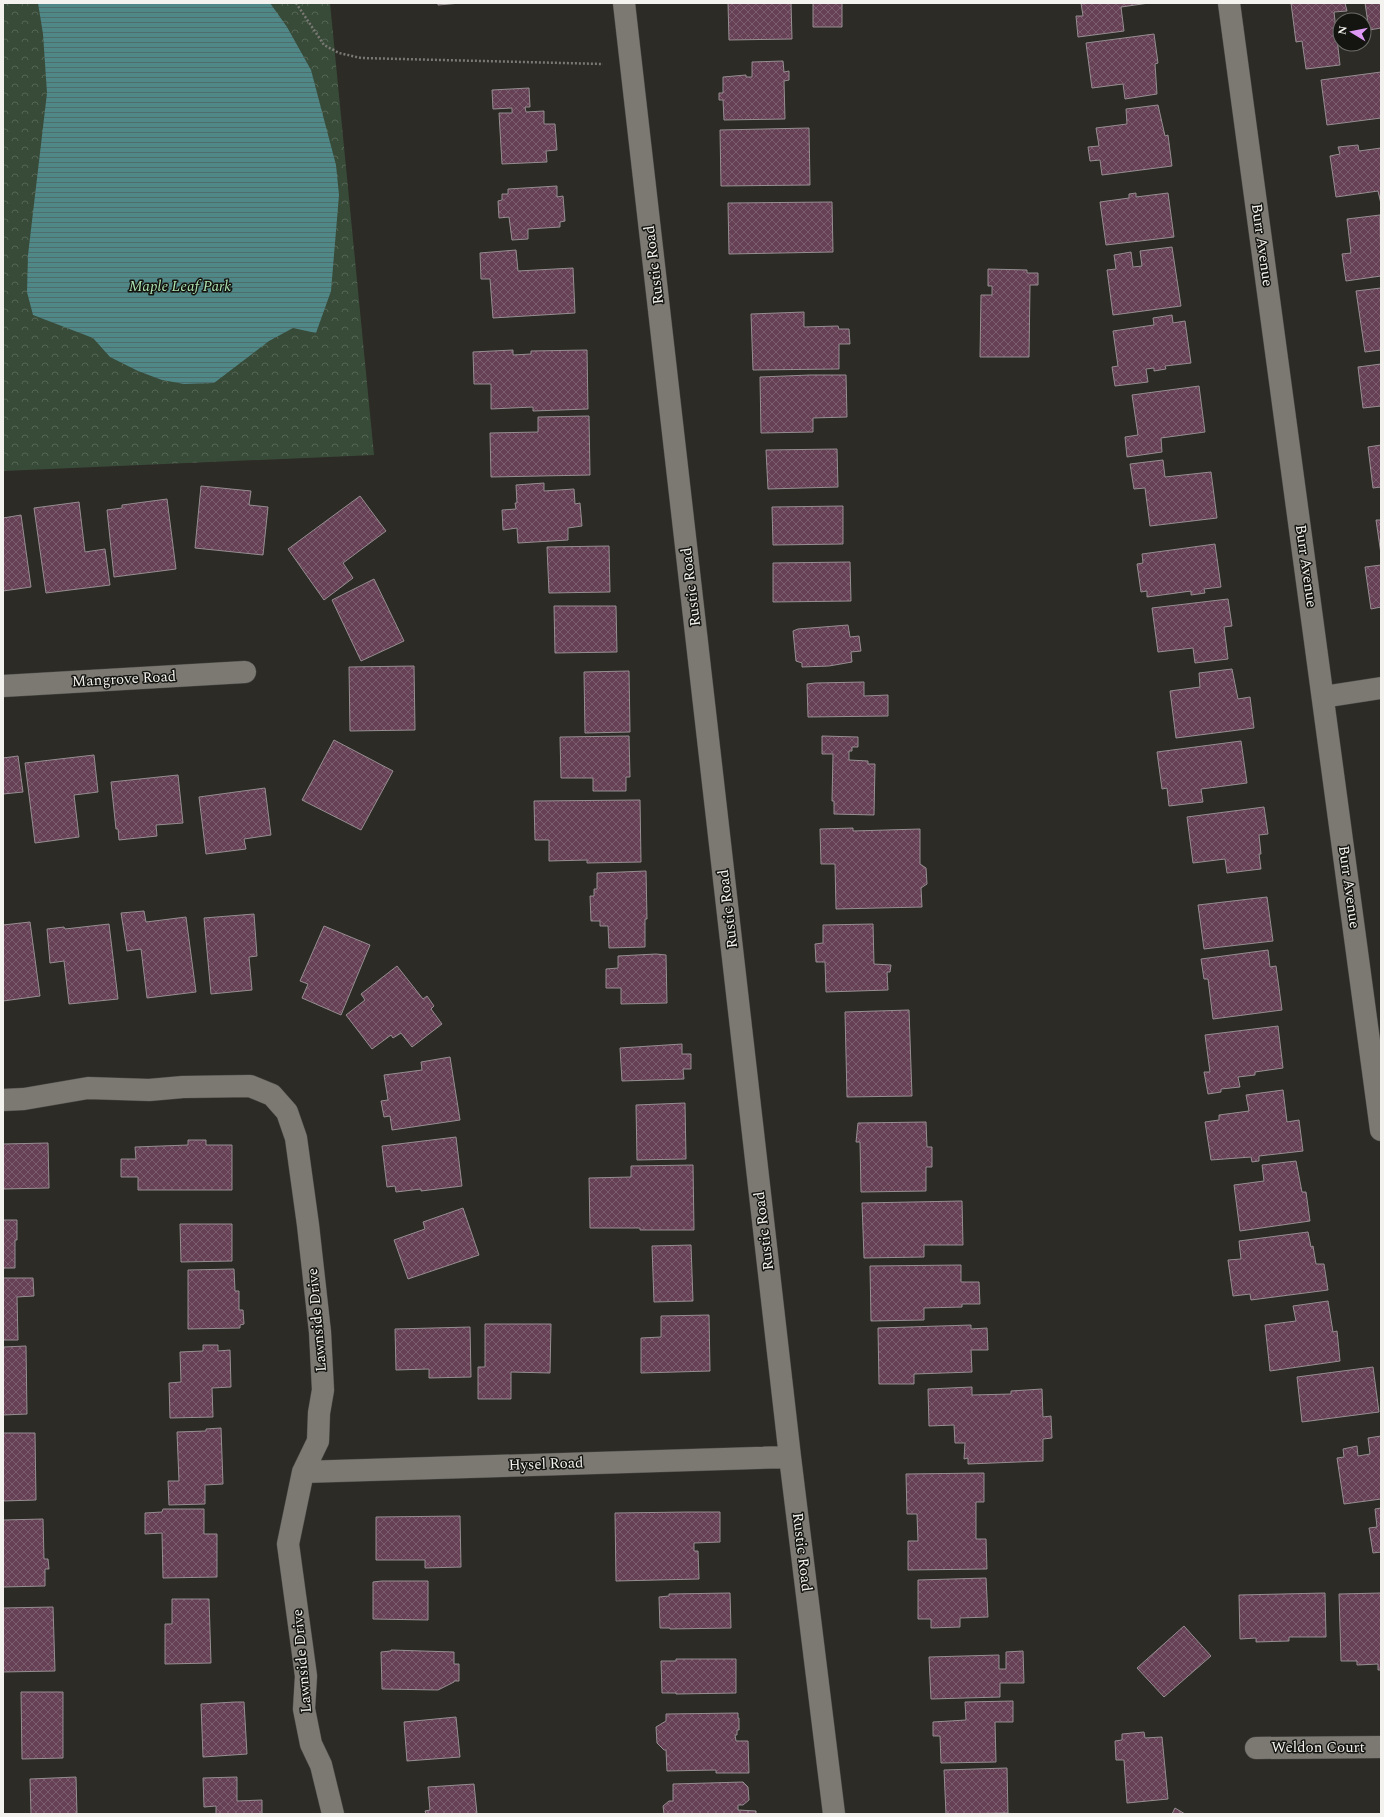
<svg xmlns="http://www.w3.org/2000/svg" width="1384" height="1817" font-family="Spectral,serif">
  <defs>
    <pattern id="park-crowns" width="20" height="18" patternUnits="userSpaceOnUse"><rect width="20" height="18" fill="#384b38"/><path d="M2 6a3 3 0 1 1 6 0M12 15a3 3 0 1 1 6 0" fill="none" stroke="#556555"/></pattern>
    <pattern id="water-rules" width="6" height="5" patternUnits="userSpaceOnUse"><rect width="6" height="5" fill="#508787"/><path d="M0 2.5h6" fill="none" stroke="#4d6e6d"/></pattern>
    <pattern id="building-cross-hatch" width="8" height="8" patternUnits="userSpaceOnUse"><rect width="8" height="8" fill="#664155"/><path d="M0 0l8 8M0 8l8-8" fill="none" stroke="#7c5d6e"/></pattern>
  </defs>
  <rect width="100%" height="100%" fill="#2d2b26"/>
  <path fill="url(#park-crowns)" d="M3 3H330L374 455 3 471Z"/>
  <path fill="url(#water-rules)" d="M38 3H270L287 27 311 70 336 165 339 195 331 291 316 333 293 328 269 341 214 383 184 384 162 380 138 371 110 357 93 338 33 315 27 292 28 255 47 93 43 34Z"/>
  <path fill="url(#building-cross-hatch)" stroke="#958e91" d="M438 3H461L438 5Z
    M728 3H791L792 39 729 40Z
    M813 3H842V27H813Z
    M1081 3H1149L1121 7 1124 31 1078 37 1076 16H1083Z
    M1291 3H1345L1347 11 1334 12 1340 65 1306 69 1302 41 1296 42Z
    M1365 3H1381V28L1369 30Z
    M1154 34 1158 63 1155 64 1157 94 1125 99 1123 84 1092 88 1086 43Z
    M783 61 784 72 789 71V80L784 81 785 119 724 120 723 100H719V93H723V77L746 75V77H752V62Z
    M1381 72V118L1327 125 1321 80Z
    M529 88 530 107H525L526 112 544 111V124H555L557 150 546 151 547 162 502 164 499 113H512V108L493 109 492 90Z
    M1158 105 1165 136 1168 135 1172 166 1102 175 1100 160 1090 161 1088 147 1099 146 1096 128 1127 124 1126 109Z
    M809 128 810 185 721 186 720 130Z
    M1358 145 1359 151 1381 148V204L1378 191 1336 197 1330 156 1340 154 1338 147Z
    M557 186V197L563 196 565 221 560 222V227L528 229V239L512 240 509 217 499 218 498 201 502 200V194H508V189Z
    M1136 193V197L1168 193 1174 237 1106 245 1100 202 1129 198V194Z
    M832 202 833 252 729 254 728 203Z
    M1380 215 1381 276 1346 281 1342 254 1351 253 1347 219Z
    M1172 247 1181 306 1113 315 1107 270 1116 269 1114 255 1131 252 1133 267 1142 266 1140 251Z
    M516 250 518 271 573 268 575 313 493 318 490 279H481L480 253Z
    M988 269 1027 270V273H1038V285H1030L1029 357H980L981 295H992V286H988Z
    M1381 288V350L1365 352 1356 291Z
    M804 312V327L838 326 839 329H849L850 344H839V369L753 370 751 314Z
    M1172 315 1173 323 1185 321 1191 363 1165 366 1166 369 1154 371V368L1146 369 1148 382 1115 386 1112 367 1118 366 1113 331 1154 325 1153 318Z
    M513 350V355L531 354V351L587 350 588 409 533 411V407L491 409V384H474L473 352Z
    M1381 364V406L1363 408 1358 367Z
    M810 375H846L847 417 813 418V432L761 433 760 377Z
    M1199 386 1205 432 1161 438 1162 452 1127 457 1125 437 1138 435 1132 395Z
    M589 416 590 475 491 477 490 433 538 432V417Z
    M1381 445V487L1373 488 1368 447Z
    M837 449 838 487 768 489 766 450Z
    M1163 460 1165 477 1211 472 1217 518 1150 526 1145 488 1134 489 1130 464Z
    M544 483V491L574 489 575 504 580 503 582 526 568 528V540L518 543 517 528 503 530 502 510 516 509 515 503H517L516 485Z
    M201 486 251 491 249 505 268 507 263 555 195 548Z
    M360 496 386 531 343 563 353 578 324 600 288 549Z
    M167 499 176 569 114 577 107 510 122 508V505Z
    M79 502 85 552 105 549 110 585 46 593 34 508Z
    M843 506V544L773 545 772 507Z
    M21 515 31 587 3 591V518Z
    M1376 520H1381V554Z
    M1215 544 1221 587 1204 589 1205 593 1191 595V591L1147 597V591L1141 592 1137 564 1143 563 1142 554Z
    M609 546 610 592 549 593 547 547Z
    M850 562 851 601 773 602V563Z
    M1381 565V607L1371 609 1365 567Z
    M374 579 404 641 361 661 332 600Z
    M1228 599 1232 626 1224 627 1228 659 1195 663 1193 648 1158 652 1152 608Z
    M554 606H616L617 652 555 653Z
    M848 625 850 637 859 636 861 651 851 652 852 662 829 666 802 667V663L796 661 793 631 798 629Z
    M414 666 415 730 350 731 349 667Z
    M1232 669 1238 699 1250 697 1254 728 1176 738 1170 691 1200 687 1199 673Z
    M629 671 630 732 585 733 584 672Z
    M864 682V696L888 695V716L808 717 807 684 815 683Z
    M629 736 630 777H626V791H593V778H561L560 737Z
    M822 736 858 737V747H852V751H849V760L868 761V764H875L874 815 834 814V801H832L833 754H822Z
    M334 740 393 771 361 830 302 800Z
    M1241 741 1247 783 1201 789 1203 802 1169 806 1167 788 1162 789 1157 752Z
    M94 755 98 792 74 795 79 837 35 843 25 763Z
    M18 756 23 792 3 794V758Z
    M178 775 183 823 156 825 157 836 119 840 118 829H116L111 782Z
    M265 788 271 835 244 839 246 849 206 854 199 797Z
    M640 800 641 862 587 863V860L549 861V840H535L534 801Z
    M1264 807 1268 834 1259 835 1261 854H1259L1261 869 1227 873 1225 859 1193 863 1187 817Z
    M853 828V831L920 829V864L926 868 927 884 921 888 922 907 836 909 835 864H821L820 829Z
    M646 871 647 919H645V947L609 948 608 926H600V921H591L590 896H594V889H597V873Z
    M1267 897 1273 941 1204 949 1198 905Z
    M144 911 146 922 186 917 196 992 147 998 141 949 127 951 121 913Z
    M254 914 257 956 249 957 252 990 211 994 204 918Z
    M30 922 40 996 3 1001V925Z
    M109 924 118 999 69 1004 64 961 50 963 47 929 64 927 65 929Z
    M873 924 874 964 891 965 890 972H887L888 990 826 992 825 962H816L815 944 823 943V925Z
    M324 926 370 945 341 1015 302 998 308 984 300 981Z
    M1268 950 1270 967 1276 966 1282 1010 1213 1019 1208 979H1204L1201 959Z
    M656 954 666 955 667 1003 621 1004V988H606V969L618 968V956Z
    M397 966 423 999 427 996 434 1006 431 1009 442 1024 412 1047 401 1033 393 1038 391 1035 372 1049 346 1015 365 1000 361 994Z
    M909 1010 912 1096 847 1097 845 1012Z
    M1278 1026 1283 1068 1255 1072V1075L1238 1077 1240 1087 1221 1089V1092L1208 1094 1204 1072H1210L1205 1035Z
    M682 1044V1054H691V1069H683L684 1079 622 1081 620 1048Z
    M450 1057 460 1120 392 1130 390 1116 384 1117 381 1101 388 1100 384 1075 422 1070 421 1062Z
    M1283 1090 1287 1122 1299 1120 1303 1151 1259 1156V1161L1252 1162 1251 1157 1211 1160 1205 1122 1219 1120V1115L1249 1111 1246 1095Z
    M685 1103 686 1159 637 1160 636 1105Z
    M926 1122 927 1147H932V1167H926V1191L861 1192 860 1142H856L858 1123Z
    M456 1137 462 1186 421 1191V1189L396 1192 395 1186 387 1187 382 1146Z
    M188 1140H206V1145H232V1190H138V1177H121V1159H136L135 1147 188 1145Z
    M48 1143 49 1188 3 1189V1144Z
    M1296 1161 1302 1192H1306L1310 1221 1240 1231 1234 1185 1264 1181 1262 1165Z
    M693 1165 694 1230H640V1228H590L589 1178 631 1177V1166Z
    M962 1201 963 1245H924V1257L864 1258 862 1203Z
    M463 1208 479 1255 408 1279 394 1240 425 1229 423 1222Z
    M3 1220H17V1240H15V1268H4L3 1271Z
    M180 1224H232V1261L181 1262Z
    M1308 1232 1311 1247 1313 1246 1316 1264H1324L1328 1290 1251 1300 1250 1294 1233 1296 1228 1260 1241 1259 1239 1241Z
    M691 1245 693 1301 654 1302 652 1246Z
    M961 1265V1282H979L980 1304H962V1307L924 1308V1320L871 1321 870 1266Z
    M234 1269 235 1291H239V1310H243L244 1324 240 1325V1328L188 1329V1270Z
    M3 1278H33L34 1296 17 1297 18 1340H3Z
    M1328 1301 1333 1332 1337 1331 1340 1361 1270 1371 1265 1325 1296 1321 1293 1306Z
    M709 1315 710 1371 641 1373V1338L661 1337V1316Z
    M485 1324H551L550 1373 511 1372V1399H478V1367H485Z
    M971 1325V1329L987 1328 988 1350H971L972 1372 914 1374V1384H879L878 1328Z
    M470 1327 471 1377 429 1378V1369L396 1370 395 1329Z
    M203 1345H218V1351L230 1350 231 1387 212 1388 213 1417 170 1418 169 1383 181 1382 180 1352 203 1351Z
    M26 1346 27 1414 3 1415V1347Z
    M1373 1367 1379 1412 1302 1422 1297 1377Z
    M972 1387V1395L1011 1394V1391L1042 1389 1043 1417 1051 1416 1052 1438 1043 1439V1461L968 1464V1458L964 1459 965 1443H955L954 1425 929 1426 928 1389Z
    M221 1428 223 1484 205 1485V1504L169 1505 168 1481H179L177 1432 206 1431V1429Z
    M3 1433H35L36 1500 3 1501Z
    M1381 1436V1499L1344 1504 1337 1458 1344 1457 1343 1449 1357 1446 1358 1456 1370 1454 1368 1438Z
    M984 1473V1502H976V1539H986L987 1569 908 1570V1541H918L917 1514H907L906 1474Z
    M1381 1508V1552L1373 1553 1369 1528 1377 1527 1375 1509Z
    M163 1509H204V1534H217V1577L163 1578 162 1533 145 1534V1513L162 1512Z
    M688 1512H720V1542L694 1543V1551H698L699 1579 616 1581 615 1513Z
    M460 1516 461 1567 425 1568V1560H376V1517Z
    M43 1519 44 1559H48L49 1569H45V1586L3 1587V1520Z
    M986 1578 988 1617 960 1618V1627L931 1628V1619H918V1580Z
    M382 1581H428V1620L373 1619V1582Z
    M730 1593 731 1628 670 1629V1628H660L659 1597 669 1596V1594Z
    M1325 1593 1326 1637H1289V1641L1256 1642V1638L1240 1639 1239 1595Z
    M1381 1593V1670H1378V1664L1357 1665V1661H1341L1339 1594Z
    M172 1599H209L211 1663 165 1664V1624H172Z
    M53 1607 55 1671 3 1672V1608Z
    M1184 1626 1211 1656 1164 1697 1137 1668Z
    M391 1650 454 1652V1664H459V1681H454V1682L438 1690 382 1689 381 1652 391 1651Z
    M1023 1651 1024 1683H1000V1697L931 1699 929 1657 999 1655V1669H1006V1652Z
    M676 1659H736V1693L676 1694V1693H662L661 1661H676Z
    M21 1692H63V1758L22 1759Z
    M1013 1701V1722H995L996 1762 941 1763 940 1736H933V1722L966 1720 965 1702Z
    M235 1702H244L247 1754 203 1757 201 1704Z
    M738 1713V1718H739V1730H737V1735H735L736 1741H748L749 1773H716V1770L667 1771 666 1750H664L657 1743 656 1727 666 1721V1714Z
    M456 1717 460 1757 407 1761 404 1722Z
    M1144 1732 1145 1738 1162 1737 1168 1799 1127 1803 1124 1760H1116L1115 1741 1122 1740V1734Z
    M1007 1768 1008 1813 946 1814 944 1770Z
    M76 1777 77 1814H31L30 1779Z
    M237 1777V1801L262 1800V1814H216V1806L204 1807 203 1778Z
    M743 1782 748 1787 749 1800 743 1805H738V1810L756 1811V1814H664L663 1806 669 1801H673V1784Z
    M474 1784 477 1814H426L425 1811 430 1810 428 1787Z
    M1175 1808 1185 1814H1172Z"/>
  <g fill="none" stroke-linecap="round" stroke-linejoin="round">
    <defs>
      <path id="minor" d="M624 3 790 1457 834 1814
        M1229 3 1381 1130
        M3 686 245 672
        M1323 697 1381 688
        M3 1100 24 1099 88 1088 149 1090 183 1087 250 1086 272 1095 287 1112 296 1138 308 1225 320 1332 323 1390 319 1413 318 1441 303 1472 288 1544 306 1676 304 1709 311 1744 321 1765 333 1814
        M303 1472 790 1457
        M1256 1748 1381 1747"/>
    </defs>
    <use href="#minor" stroke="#4a4945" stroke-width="23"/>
    <path stroke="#7b7975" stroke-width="2.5" stroke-dasharray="2 2" stroke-linecap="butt" d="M296 3 324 45 339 53 361 58 603 64"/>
    <use href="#minor" stroke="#7b7972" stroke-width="22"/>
  </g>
  <g text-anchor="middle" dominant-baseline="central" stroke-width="3" stroke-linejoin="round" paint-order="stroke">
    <g font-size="15" fill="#f3f2ee" stroke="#141411">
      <text transform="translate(1262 245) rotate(82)">Burr Avenue</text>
      <text transform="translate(654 265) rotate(-97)">Rustic Road</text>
      <text transform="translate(1306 566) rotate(82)">Burr Avenue</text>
      <text transform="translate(691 587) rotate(-97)">Rustic Road</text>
      <text transform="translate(124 679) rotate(-3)">Mangrove Road</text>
      <text transform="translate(1349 887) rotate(82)">Burr Avenue</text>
      <text transform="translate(728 909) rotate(-97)">Rustic Road</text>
      <text transform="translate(764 1231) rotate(-97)">Rustic Road</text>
      <text transform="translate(317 1320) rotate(-95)">Lawnside Drive</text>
      <text transform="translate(546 1464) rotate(-2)">Hysel Road</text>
      <text transform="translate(802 1552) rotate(83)">Rustic Road</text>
      <text transform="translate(302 1661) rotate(-95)">Lawnside Drive</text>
      <text x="1318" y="1747">Weldon Court</text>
    </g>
    <g font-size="15" font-style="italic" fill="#abe1ae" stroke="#141411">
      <text x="180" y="286">Maple Leaf Park</text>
    </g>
  </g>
  <rect width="1384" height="1817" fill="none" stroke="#f3f2ee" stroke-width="8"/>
  <g transform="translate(1352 32) rotate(280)"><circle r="19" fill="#141411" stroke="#6d6d69"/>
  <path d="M0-3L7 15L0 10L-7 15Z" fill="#dd99f3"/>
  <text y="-6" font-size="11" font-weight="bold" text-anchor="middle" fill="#f3f2ee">N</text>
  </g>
</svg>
